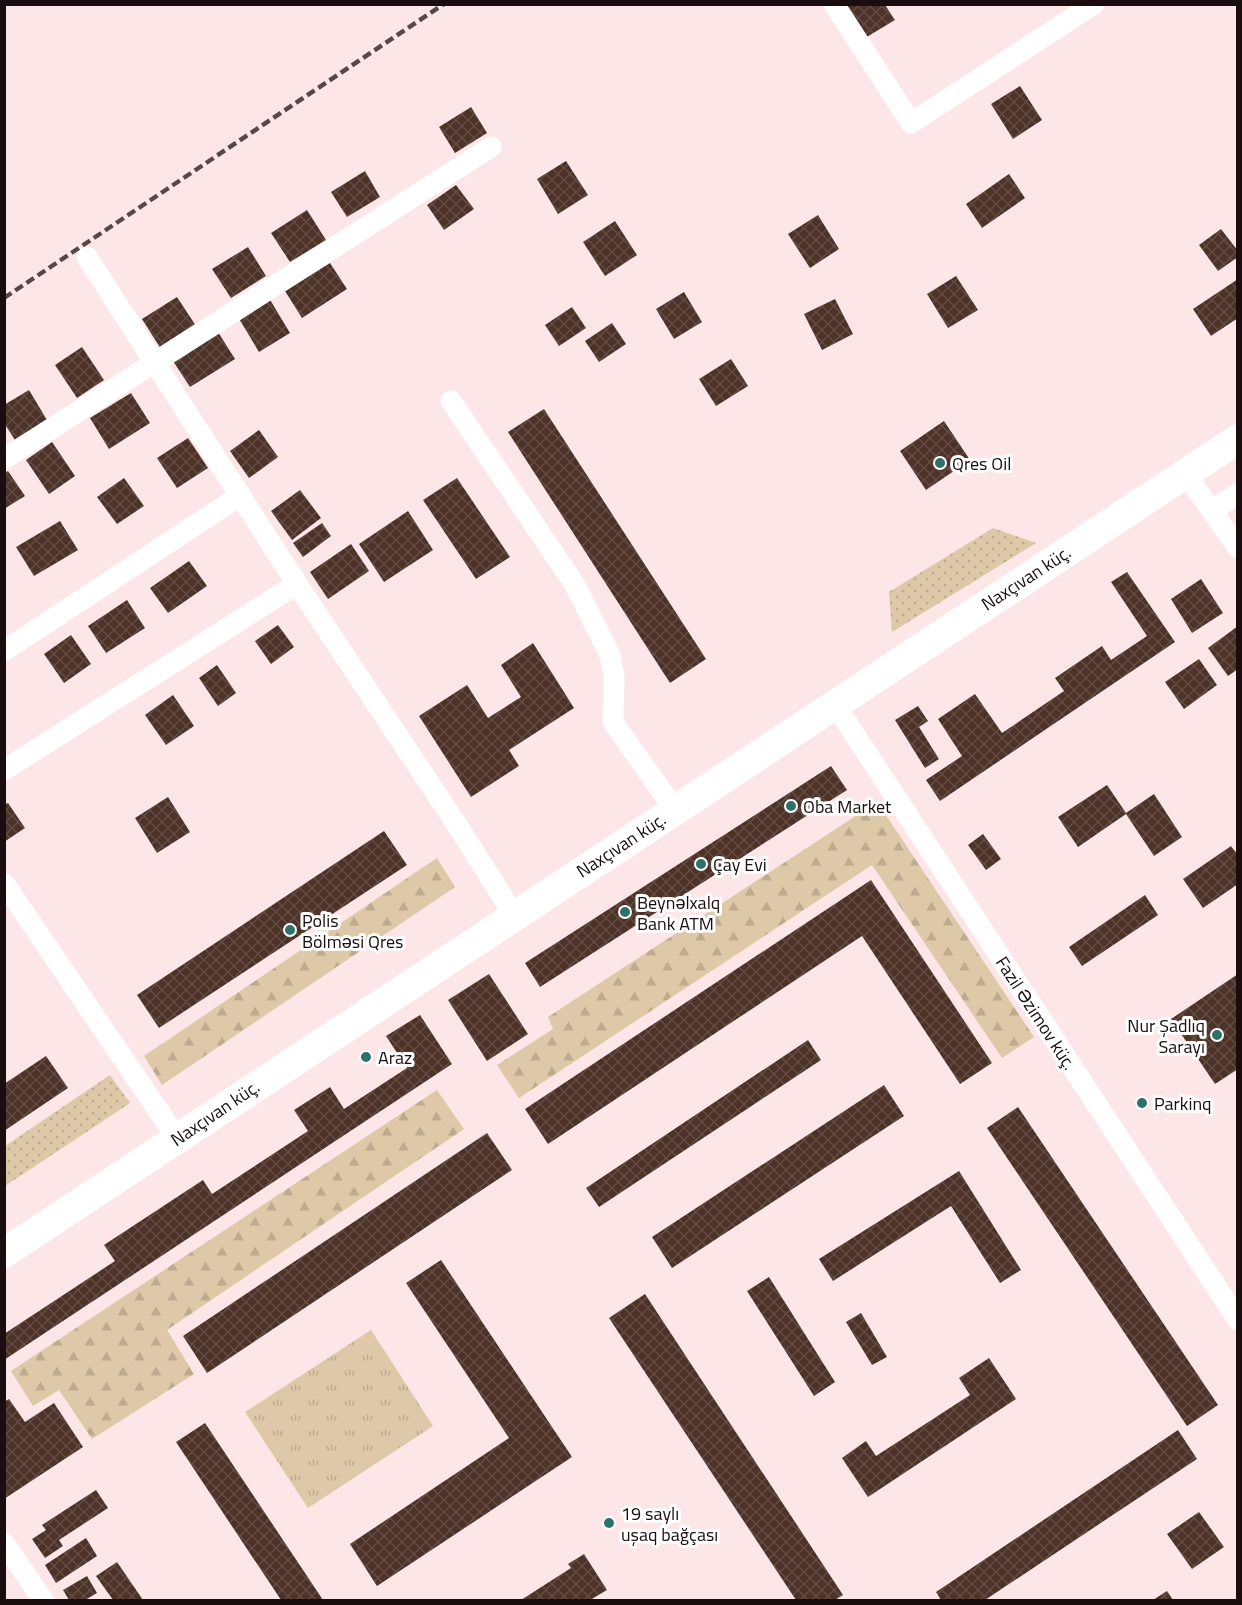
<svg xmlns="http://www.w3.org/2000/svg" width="1242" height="1605" font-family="'Titillium Web',sans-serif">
  <defs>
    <pattern id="grass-dots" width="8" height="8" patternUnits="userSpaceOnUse" patternTransform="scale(1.5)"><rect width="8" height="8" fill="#ddc8a7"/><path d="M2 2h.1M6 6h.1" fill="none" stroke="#bdab8f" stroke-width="1.8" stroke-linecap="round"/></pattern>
    <pattern id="forest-firs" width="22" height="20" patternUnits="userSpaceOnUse" patternTransform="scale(1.5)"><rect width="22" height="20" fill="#ddc8a7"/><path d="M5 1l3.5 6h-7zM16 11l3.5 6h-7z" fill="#bdab8f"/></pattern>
    <pattern id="park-tufts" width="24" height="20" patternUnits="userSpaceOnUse" patternTransform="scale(1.5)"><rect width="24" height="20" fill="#ddc8a7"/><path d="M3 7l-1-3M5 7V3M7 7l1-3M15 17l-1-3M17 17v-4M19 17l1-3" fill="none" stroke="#bdab8f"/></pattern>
    <pattern id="building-cross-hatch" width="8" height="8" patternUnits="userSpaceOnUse" patternTransform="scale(1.5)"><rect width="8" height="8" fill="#4d3227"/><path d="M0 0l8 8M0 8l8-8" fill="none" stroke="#634c44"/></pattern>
  </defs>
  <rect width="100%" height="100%" fill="#fde6e8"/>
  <path fill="url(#grass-dots)" d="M993 528 1036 543 892 632 889 592Z
    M110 1075 130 1103 5 1186V1146Z"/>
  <path fill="url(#forest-firs)" d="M877 802 1034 1037 1002 1058 872 865 519 1098 497 1065 553 1029 548 1017Z
    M437 858 455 887 162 1085 144 1056Z
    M437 1090 464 1129 167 1330 194 1374 92 1439 59 1390 33 1406 11 1371Z"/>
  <path fill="url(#park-tufts)" d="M371 1330 433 1426 308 1508 245 1412Z"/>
  <path fill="url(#building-cross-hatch)" d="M844 5H885L895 20 865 38Z
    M1020 86 1042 120 1013 139 991 104Z
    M471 107 487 133 455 153 439 127Z
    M566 161 588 195 558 214 537 179Z
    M365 171 380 197 347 217 331 192Z
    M1009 174 1025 198 982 228 966 204Z
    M456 185 474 209 444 230 427 205Z
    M307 210 326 240 290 262 271 233Z
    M818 215 839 249 810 268 788 234Z
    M615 221 637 255 605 276 583 242Z
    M1221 229 1238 251V257L1218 271 1199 245Z
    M248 247 266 276 231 298 212 269Z
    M330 263 347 289 302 318 285 291Z
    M956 276 978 310 948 328 927 294Z
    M1238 279V318L1211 336 1193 309Z
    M684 292 702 322 674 339 656 309Z
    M177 297 196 326 161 349 142 319Z
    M269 298 290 333 259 352 238 317Z
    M835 299 853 334 822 350 804 314Z
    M572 307 586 328 559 346 545 325Z
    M612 323 626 344 599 362 585 341Z
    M218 332 235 359 190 387 173 361Z
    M82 347 104 380 77 398 55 365Z
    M731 359 748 386 716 406 699 379Z
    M29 390 47 420 15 440 4 423V405Z
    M131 393 150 423 109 449 90 418Z
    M544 409 706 659 670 683 508 432Z
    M944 421 970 460 926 490 900 451Z
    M259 430 278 457 249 478 230 451Z
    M188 438 208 468 177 488 157 458Z
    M52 442 75 476 49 494 26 460Z
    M8 471 25 496 4 509V473Z
    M124 478 144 506 117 524 97 497Z
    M457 478 510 557 476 579 423 500Z
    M300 490 321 518 292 540 271 511Z
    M408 511 433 550 384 582 359 544Z
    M60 521 78 550 34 576 16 547Z
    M322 523 331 536 303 557 293 543Z
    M351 544 369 571 328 599 310 572Z
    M189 561 207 586 168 613 150 588Z
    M1127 572 1175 642 940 801 926 780 962 756 938 719 975 694 1002 733 1064 691 1055 678 1102 646 1111 660 1147 636 1111 582Z
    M1201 579 1223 613 1192 633 1171 599Z
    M127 600 145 628 106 653 88 626Z
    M278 625 294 647 271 664 255 641Z
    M1238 626V669L1228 676 1208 648Z
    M71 635 91 664 64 683 44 654Z
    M533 643 574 708 509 750 519 766 471 797 419 716 467 685 488 718 521 697 501 665Z
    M1199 659 1217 685 1184 709 1165 682Z
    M217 665 236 693 218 706 199 678Z
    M173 695 194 726 166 745 145 715Z
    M918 706 928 721 919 727 939 759 925 768 895 720Z
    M831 766 847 790 540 987 525 963Z
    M1107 785 1126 813 1154 794 1182 837 1154 856 1126 814 1078 847 1058 817Z
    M168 797 190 832 157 853 135 818Z
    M8 803 25 828 4 842V805Z
    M384 831 407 865 159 1028 137 995Z
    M983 834 1001 859 986 870 968 845Z
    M1231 846 1238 855V884L1203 908 1183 879Z
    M871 880 992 1063 960 1084 862 936 548 1144 525 1109Z
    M1145 895 1158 915 1082 966 1069 947Z
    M489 974 528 1034 487 1061 448 1000Z
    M1238 974V1069L1215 1084 1171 1019Z
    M420 1015 452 1064 4 1360V1334L115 1261 104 1245 203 1180 212 1194 308 1131 294 1110 330 1087 344 1109 407 1068 386 1036Z
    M808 1040 821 1060 599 1207 586 1188Z
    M46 1056 68 1088 4 1131V1084Z
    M884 1085 904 1116 672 1268 652 1237Z
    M1018 1107 1218 1405 1187 1426 987 1128Z
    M487 1133 512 1170 207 1373 183 1336Z
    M959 1171 1021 1270 1000 1283 951 1206 833 1281 819 1259Z
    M441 1260 572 1457 377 1586 350 1544 509 1438 406 1283Z
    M769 1277 835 1382 814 1396 747 1291Z
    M645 1294 843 1595 835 1600H796L609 1318Z
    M861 1313 887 1357 872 1365 846 1322Z
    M989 1358 1016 1399 868 1497 842 1458 866 1441 876 1456 970 1395 959 1378Z
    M9 1399 25 1422 54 1403 83 1447 4 1499V1402Z
    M205 1423 323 1600H281L176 1442Z
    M1178 1430 1197 1459 985 1600H941L936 1592Z
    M96 1490 108 1508 59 1540 63 1546 45 1558 32 1539 46 1530 42 1525Z
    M1199 1512 1224 1547 1192 1569 1167 1534Z
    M86 1538 97 1556 56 1583 45 1565Z
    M584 1554 607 1590 590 1600H521L571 1568 568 1564Z
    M117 1562 143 1600H113L96 1576Z
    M87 1576 97 1593 85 1600H69L63 1590Z
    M1167 1591 1173 1600H1153Z"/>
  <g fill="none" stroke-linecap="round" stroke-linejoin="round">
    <path stroke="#fff" stroke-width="21" d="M834 4 911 123 1094 4
      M87 257 297 584 459 828 514 915
      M451 401 575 585 610 655 614 676 613 722 675 810
      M4 459 491 147
      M1185 473 1238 548
      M1212 511 1238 493
      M4 651 241 495
      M836 706 1238 1320
      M4 770 297 584
      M4 883 177 1138
      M4 1543 43 1600"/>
    <path stroke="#fff" stroke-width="30" d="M4 1253 1238 439"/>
    <path stroke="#564749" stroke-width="4.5" stroke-dasharray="9 4.5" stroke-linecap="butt" d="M4 298 444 4"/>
  </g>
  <g fill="#2b7269" stroke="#fff" stroke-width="2">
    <circle cx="940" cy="463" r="6"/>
    <circle cx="791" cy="806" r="6"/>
    <circle cx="701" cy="864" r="6"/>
    <circle cx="625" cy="912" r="6"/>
    <circle cx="290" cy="930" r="6"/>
    <circle cx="1217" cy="1035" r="6"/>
    <circle cx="366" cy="1057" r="6"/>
    <circle cx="1142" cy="1103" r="6"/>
    <circle cx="609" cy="1523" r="6"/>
  </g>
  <g text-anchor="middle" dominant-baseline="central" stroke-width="6" stroke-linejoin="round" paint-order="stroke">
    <g font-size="18" fill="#190d0f" stroke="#fff" text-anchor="start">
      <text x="952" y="463">Qres Oil</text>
      <text x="803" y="806">Oba Market</text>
      <text x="713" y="864">Çay Evi</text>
      <text x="637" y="902">Beynəlxalq<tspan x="637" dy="21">Bank ATM</tspan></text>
      <text x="302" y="920">Polis<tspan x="302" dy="21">Bölməsi Qres</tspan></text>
      <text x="1205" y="1025" text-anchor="end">Nur Şadlıq<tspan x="1205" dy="21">Sarayı</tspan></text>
      <text x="378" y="1057">Araz</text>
      <text x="1154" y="1103">Parkinq</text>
      <text x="621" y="1513">19 saylı<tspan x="621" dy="21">uşaq bağçası</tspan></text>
    </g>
    <g font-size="18" fill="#190d0f" stroke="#fff">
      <text transform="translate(1026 578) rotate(-33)">Naxçıvan küç.</text>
      <text transform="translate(621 845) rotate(-33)">Naxçıvan küç.</text>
      <text transform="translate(1036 1013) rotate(57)">Fazil Əzimov küç.</text>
      <text transform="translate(215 1113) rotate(-34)">Naxçıvan küç.</text>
    </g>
  </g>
  <rect width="1242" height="1605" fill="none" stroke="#190d0f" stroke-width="12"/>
</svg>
